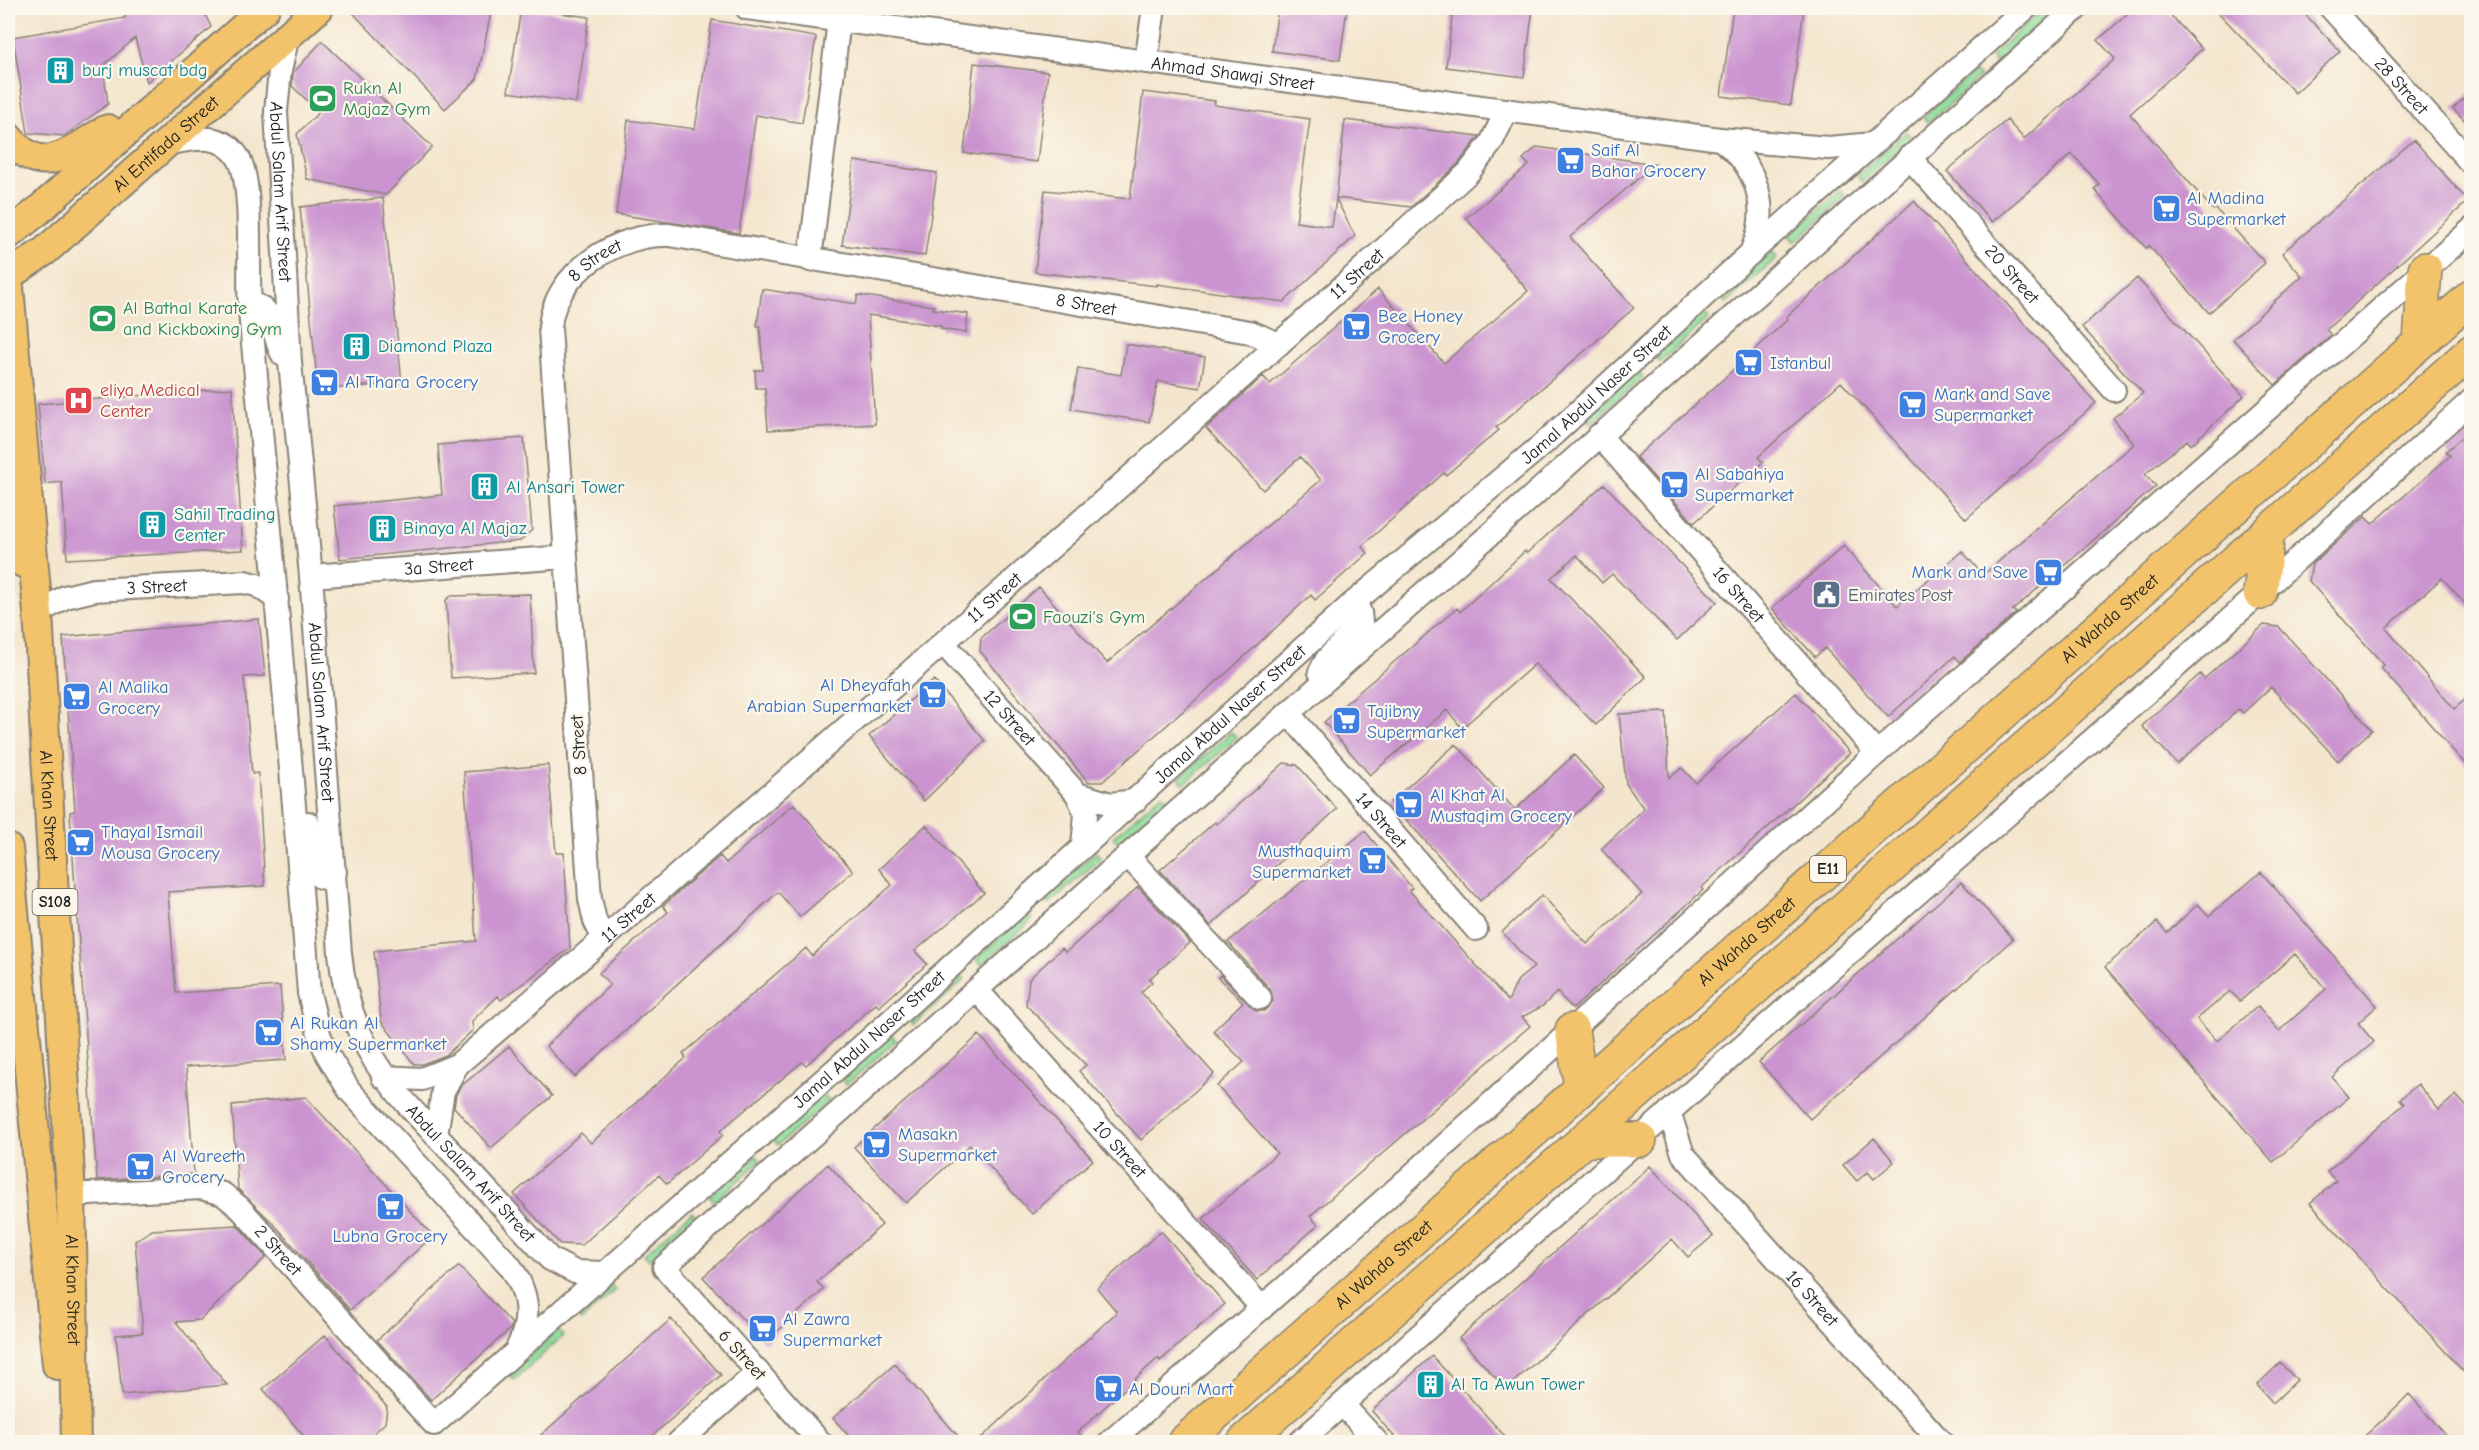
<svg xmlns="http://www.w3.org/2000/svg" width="2479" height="1450" font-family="'Comic Neue',sans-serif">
  <rect width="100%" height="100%" fill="#fbf7ec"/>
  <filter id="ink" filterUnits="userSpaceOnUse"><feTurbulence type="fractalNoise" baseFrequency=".0167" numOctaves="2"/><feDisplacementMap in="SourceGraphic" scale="12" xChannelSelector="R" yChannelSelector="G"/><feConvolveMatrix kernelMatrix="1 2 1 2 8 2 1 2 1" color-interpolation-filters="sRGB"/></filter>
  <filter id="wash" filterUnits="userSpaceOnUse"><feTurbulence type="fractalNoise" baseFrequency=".008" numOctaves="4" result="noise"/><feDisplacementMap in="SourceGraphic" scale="24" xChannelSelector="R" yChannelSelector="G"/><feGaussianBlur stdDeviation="1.35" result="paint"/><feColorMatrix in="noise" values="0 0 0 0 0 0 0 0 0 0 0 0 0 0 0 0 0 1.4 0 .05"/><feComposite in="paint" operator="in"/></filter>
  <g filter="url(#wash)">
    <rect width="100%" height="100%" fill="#f4e6ce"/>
    <path fill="#90de9d" stroke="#567d5c" stroke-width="1.5" d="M2040 12 2046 18 1996 63 1991 56Z
      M1974 71 1980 77 1928 123 1923 117Z
      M1906 132 1911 138 1862 182 1857 175Z
      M1840 191 1845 197 1795 242 1789 236Z
      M1772 251 1777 258 1726 303 1721 296Z
      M1704 312 1709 318 1660 362 1654 355Z
      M1637 371 1643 377 1591 423 1587 418Z
      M1231 732 1237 738 1184 784 1179 778Z
      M1162 794 1168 799 1119 843 1113 837Z
      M1096 852 1101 858 1049 904 1044 898Z
      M1027 913 1032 920 982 965 976 959Z
      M959 974 964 980 913 1025 908 1019Z
      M891 1034 896 1041 846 1085 841 1079Z
      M823 1094 829 1101 778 1145 773 1139Z
      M756 1155 760 1161 714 1202 709 1196Z
      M692 1212 696 1218 649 1260 644 1254Z
      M610 1284 615 1290 581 1321 575 1315Z
      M558 1330 563 1336 514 1380 509 1374Z"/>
    <g id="blocks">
      <path fill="#cb94d0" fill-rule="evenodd" d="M124 8H202L211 27 147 82 135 38 103 66 108 104 64 136 28 133 13 37 125 18Z
        M365 8H492L477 79 445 109 354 14Z
        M521 8 589 17 576 103 508 92Z
        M1278 8H1347L1340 60 1272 51Z
        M1453 8H1533L1524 77 1446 67Z
        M1733 8H1804L1791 105 1721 96Z
        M2134 8H2164L2202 49 2130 114 2213 210 2215 208 2265 263 2209 313 2149 246 2146 248 2094 189 2100 185 2072 154 1992 222 1947 171 2007 120 2024 139 2115 59 2098 40Z
        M2214 8H2299L2340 51 2295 93Z
        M712 20 816 37 802 123 756 115 739 233 616 214 628 120 695 129Z
        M322 41 432 147 386 195 307 179 297 134 319 112 292 86 293 73Z
        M974 63 1048 72 1037 162 964 153Z
        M1143 92 1215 101 1214 105 1310 119 1296 222 1332 227 1336 199 1355 236 1284 302 1157 284V286L1035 272 1045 190 1130 199Z
        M2472 92V128L2453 108Z
        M1345 120 1479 136V137L1458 164 1411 207 1336 198Z
        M2414 140 2468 201 2326 330 2331 335 2275 385 2233 339 2302 276 2282 253Z
        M1537 147 1655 164 1570 237 1634 308 1496 428 1499 430 1446 475 1444 473 1362 546 1368 553 1315 600 1311 595 1231 669 1102 782H1088L980 651 981 638 1039 587 1107 663 1321 480 1300 457 1263 490 1206 428 1263 376 1270 384 1378 289 1444 363 1528 291 1466 218 1529 165 1523 159Z
        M854 161 937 173 925 256 842 245Z
        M383 198 402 383 318 390 300 207Z
        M1914 201 2096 403 1966 519 1841 382 1758 457 1763 462 1694 523 1636 457 1719 383 1788 319 1786 317Z
        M2137 278 2244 396 2191 445 2187 440 2145 474 2156 486 2013 610 2016 613 1960 662 1955 656 1888 717 1825 648 1815 657 1772 608 1844 546 1897 606 1962 551 1983 575 2134 444 2113 418 2143 393 2082 327Z
        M762 289 856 304 858 295 934 306 933 309 968 314 966 333 941 329V326L868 315 875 424 768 430 765 388H756L755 370H763L760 326H757Z
        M1126 344 1205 357 1200 388 1158 381 1149 422 1071 409 1078 368 1121 375Z
        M232 388 243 550 67 559 62 482 45 484 38 404Z
        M2472 429V611L2442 578 2386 628 2454 709 2472 694V772L2381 668 2384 665 2309 581 2312 564 2365 517 2372 524 2450 456 2446 451Z
        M524 438 532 530 520 541 340 559 334 506 442 495 438 445Z
        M1604 484 1717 602 1677 640 1612 574 1602 583 1577 555 1551 578 1646 677 1596 725 1535 664 1462 728 1447 710 1370 775 1324 722 1457 608 1460 612 1525 551 1527 553Z
        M530 594 534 673 451 678 446 600 451 596Z
        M259 619 265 676 244 677 252 774 258 773 265 886 168 892 176 993 280 986 286 1060 186 1067 194 1174 97 1180 76 904 70 812 75 811 63 637Z
        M2264 625 2279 627 2372 730 2338 761 2271 687 2243 713 2239 709 2177 764 2142 726 2200 674 2204 679Z
        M934 680 985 741 924 801 869 736Z
        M1796 693 1850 753 1701 888 1703 890 1573 1009 1557 992 1543 1006 1522 1017 1530 1026 1310 1216 1318 1225 1257 1280 1203 1219 1277 1153 1217 1086 1244 1062 1213 1031 1243 1002 1218 978 1220 975 1256 1011H1264L1273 1001 1270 989 1228 942 1365 831 1412 888 1409 890 1508 1001 1518 980 1534 967 1502 932 1542 895 1587 944 1642 894 1601 849 1644 809 1626 784 1619 714 1666 712 1669 778 1682 768 1696 783Z
        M1456 744 1515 810 1574 755 1604 788 1480 901 1390 802Z
        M1284 763 1297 765 1337 809 1211 926 1160 870 1215 822 1217 824Z
        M548 765 556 853H564L570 948 501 1000 498 996 472 1021 473 1030 446 1055 422 1064H414L381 1021 374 951 476 941 464 772Z
        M794 804 853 871 800 917 778 892 575 1077 546 1046 610 985 599 973 668 912 663 906 690 882 720 856 726 863Z
        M926 825 984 893 915 951 927 964 879 1007 876 1004 806 1065 802 1062 720 1131 723 1135 667 1184 659 1175 582 1245 560 1244 514 1194 581 1133 591 1143 686 1058 683 1054 806 948 812 956 892 885 879 869Z
        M2261 872 2377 1006 2358 1023 2374 1042 2332 1077 2349 1097 2273 1162 2105 967 2157 922 2167 933 2198 904 2209 916ZM2295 954 2326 989 2279 1031 2258 1006 2217 1041 2197 1019 2230 991 2240 1001Z
        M1961 882 2013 939 1810 1119 1759 1062Z
        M1138 887 1190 943 1149 979 1152 982 1141 992 1214 1074 1141 1140 1079 1071 1086 1065 1026 1005 1029 979 1062 948 1066 952Z
        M979 1035 1093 1160 1032 1214 970 1145 906 1203 854 1147Z
        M509 1046 552 1096 491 1148 454 1107 456 1095 460 1087Z
        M2418 1084 2439 1110 2456 1095 2472 1113V1381L2310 1203 2336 1181 2327 1172 2404 1104 2400 1099Z
        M306 1097 433 1236 350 1310 273 1223 238 1189 232 1105Z
        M1874 1138 1894 1162 1874 1179 1868 1172 1857 1181 1843 1165Z
        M828 1164 882 1225 817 1282 824 1289 765 1343 703 1277Z
        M1650 1166 1713 1236 1688 1257 1672 1239 1506 1389 1459 1338Z
        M237 1225 266 1257 200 1320 176 1322 227 1385 122 1395 116 1335 143 1333 135 1241 152 1230Z
        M1161 1231 1225 1304 1160 1361 1158 1358 1078 1432 1087 1443H976L1117 1312 1097 1288Z
        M459 1266 512 1324 510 1329 431 1400 377 1340Z
        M671 1319 721 1375 644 1443H532Z
        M325 1335 387 1407 385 1423 363 1443H310L263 1389Z
        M1432 1356 1511 1443H1400L1372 1411Z
        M2280 1363 2297 1380 2273 1403 2257 1385Z
        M895 1364 964 1443H855L833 1418Z
        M2409 1394 2453 1443H2357L2389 1414Z"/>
    </g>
  </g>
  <g filter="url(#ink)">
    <use href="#blocks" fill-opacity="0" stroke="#888175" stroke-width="1.5"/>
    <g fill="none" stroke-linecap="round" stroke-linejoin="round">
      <defs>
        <g id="minor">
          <path id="s1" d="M747 8 1720 139 1829 148 1873 144"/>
          <path id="s2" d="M2331 8 2472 164"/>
          <path id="s3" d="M288 35 280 71 276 111 290 362 311 576 340 953C349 1053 399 1096 464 1165 493 1196 521 1228 550 1259L575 1272 605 1273"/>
          <path d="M1146 62 1154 8"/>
          <path d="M1720 139C1757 165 1771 208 1752 250"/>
          <path d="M165 144C191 139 223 130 239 159 254 186 247 275 250 311 271 538 292 765 309 993L319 1034 327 1054 349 1090 510 1266C529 1293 532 1319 517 1349"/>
          <path id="s4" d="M1909 157 2114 390"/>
          <path d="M810 260 839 20"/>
          <path d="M250 305C276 304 272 339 283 355"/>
          <path id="s5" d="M1599 435 1877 753"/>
          <path id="s6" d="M311 576 566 557"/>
          <path id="s7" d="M38 613 65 597 94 590 244 582 257 585 277 599"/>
          <path id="s8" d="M943 643 1077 794 1086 814 1083 846"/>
          <path d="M1320 672 1327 659 1361 623 1360 612 1352 604"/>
          <path id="s9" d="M1288 713 1476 929"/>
          <path d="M1077 794 1111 804 1135 801"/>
          <path d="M308 823 317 874 320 877 329 879 335 872"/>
          <path d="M1128 856 1260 998"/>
          <path id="s10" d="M604 939 595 921 590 899 550 328C553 273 618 233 669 235L1250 332 1279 344"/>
          <path id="s11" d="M977 990 1262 1308"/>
          <path id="s12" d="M383 1077 422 1079 457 1065C798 773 1136 475 1468 173L1491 143 1507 110"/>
          <path id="s13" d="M1669 1112 1683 1154 1941 1442"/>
          <path d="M436 1135 443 1091 457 1065"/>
          <path id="s14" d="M71 1195 201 1188 223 1194 240 1208 434 1424 888 1023 1352 604 1543 444 1752 252 2026 8"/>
          <path d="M1343 1405 1377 1442"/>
          <path d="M679 1442 758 1372"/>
          <path d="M820 1442 664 1267 1487 537 2077 8"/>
          <path d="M1110 1442 1410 1177 1877 753 2472 229"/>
          <path d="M1300 1442 1732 1056 2260 593 2472 400"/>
        </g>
        <g id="major">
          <path d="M8 137C45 182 70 149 108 129"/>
          <path d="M8 235 39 210 265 8"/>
          <path id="s15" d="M8 276 38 613 71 1195 76 1442"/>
          <path id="s16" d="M8 276 45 251 319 8"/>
          <path d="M8 514 23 563"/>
          <path d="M8 848 57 1365"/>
        </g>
        <g id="highway">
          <path d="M2420 342 2425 269"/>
          <path d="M2260 593 2268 534"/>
          <path d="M1572 1030 1581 1088"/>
          <path d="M1585 1140H1640"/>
          <path id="s17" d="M1184 1442 2472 296"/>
          <path d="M1244 1442 2472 351"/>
        </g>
      </defs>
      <use href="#minor" stroke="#888175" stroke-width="26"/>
      <use href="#major" stroke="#888175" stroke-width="32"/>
      <use href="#highway" stroke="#888175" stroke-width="36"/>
      <use href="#minor" stroke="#fff" stroke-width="22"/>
      <use href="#major" stroke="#f2c36a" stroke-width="28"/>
      <use href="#highway" stroke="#f2c36a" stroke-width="33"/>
    </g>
  </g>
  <defs>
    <symbol id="building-square" viewBox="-11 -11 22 22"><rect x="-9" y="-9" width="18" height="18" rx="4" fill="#0f9aa8" stroke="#fbf7ec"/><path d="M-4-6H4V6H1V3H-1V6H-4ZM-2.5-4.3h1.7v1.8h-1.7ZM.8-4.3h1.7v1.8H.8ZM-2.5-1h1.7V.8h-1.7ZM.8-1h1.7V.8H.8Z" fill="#fff"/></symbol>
    <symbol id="stadium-square" viewBox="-11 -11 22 22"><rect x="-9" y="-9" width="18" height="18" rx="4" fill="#2e9e5b" stroke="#fbf7ec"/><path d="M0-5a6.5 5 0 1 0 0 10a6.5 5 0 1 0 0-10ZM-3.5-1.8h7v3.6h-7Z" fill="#fff"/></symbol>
    <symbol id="supermarket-square" viewBox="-11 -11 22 22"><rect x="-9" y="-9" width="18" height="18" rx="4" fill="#3f7fe0" stroke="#fbf7ec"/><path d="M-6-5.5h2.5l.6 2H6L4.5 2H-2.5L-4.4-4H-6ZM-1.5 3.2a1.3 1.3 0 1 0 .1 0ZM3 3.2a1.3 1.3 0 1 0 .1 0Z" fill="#fff"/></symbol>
    <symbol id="hospital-square" viewBox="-11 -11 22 22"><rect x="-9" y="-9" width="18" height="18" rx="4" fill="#e0444e" stroke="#fbf7ec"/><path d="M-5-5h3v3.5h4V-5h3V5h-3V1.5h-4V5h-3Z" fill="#fff"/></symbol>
    <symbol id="civic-square" viewBox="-11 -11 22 22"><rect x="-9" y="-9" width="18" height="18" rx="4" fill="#5c6f8a" stroke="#fbf7ec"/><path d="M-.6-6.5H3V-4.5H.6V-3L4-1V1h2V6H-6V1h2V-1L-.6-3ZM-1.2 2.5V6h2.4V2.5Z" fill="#fff"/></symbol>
  </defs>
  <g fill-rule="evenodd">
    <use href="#building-square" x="44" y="54" width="33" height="33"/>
    <use href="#stadium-square" x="306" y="82" width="33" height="33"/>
    <use href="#supermarket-square" x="1554" y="144" width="33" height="33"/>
    <use href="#supermarket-square" x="2150" y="192" width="33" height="33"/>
    <use href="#stadium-square" x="86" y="302" width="33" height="33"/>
    <use href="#supermarket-square" x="1340" y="310" width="33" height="33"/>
    <use href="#building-square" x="340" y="330" width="33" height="33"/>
    <use href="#supermarket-square" x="1732" y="346" width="33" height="33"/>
    <use href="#supermarket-square" x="308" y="366" width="33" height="33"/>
    <use href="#hospital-square" x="62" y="384" width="33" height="33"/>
    <use href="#supermarket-square" x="1896" y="388" width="33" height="33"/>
    <use href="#supermarket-square" x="1658" y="468" width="33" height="33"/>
    <use href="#building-square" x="468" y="470" width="33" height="33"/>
    <use href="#building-square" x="136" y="508" width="33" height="33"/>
    <use href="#building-square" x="366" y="512" width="33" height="33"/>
    <use href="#supermarket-square" x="2032" y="556" width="33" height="33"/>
    <use href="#civic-square" x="1810" y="578" width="33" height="33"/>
    <use href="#stadium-square" x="1006" y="600" width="33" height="33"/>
    <use href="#supermarket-square" x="916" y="678" width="33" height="33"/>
    <use href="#supermarket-square" x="60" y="680" width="33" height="33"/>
    <use href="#supermarket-square" x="1330" y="704" width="33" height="33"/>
    <use href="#supermarket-square" x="1392" y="788" width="33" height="33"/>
    <use href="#supermarket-square" x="64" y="826" width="33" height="33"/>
    <use href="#supermarket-square" x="1356" y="844" width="33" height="33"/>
    <use href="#supermarket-square" x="252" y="1016" width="33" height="33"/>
    <use href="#supermarket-square" x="860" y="1128" width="33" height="33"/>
    <use href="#supermarket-square" x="124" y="1150" width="33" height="33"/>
    <use href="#supermarket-square" x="374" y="1190" width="33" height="33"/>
    <use href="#supermarket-square" x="746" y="1312" width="33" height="33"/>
    <use href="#building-square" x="1414" y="1368" width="33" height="33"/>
    <use href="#supermarket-square" x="1092" y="1372" width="33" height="33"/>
  </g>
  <g text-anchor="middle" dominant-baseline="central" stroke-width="4.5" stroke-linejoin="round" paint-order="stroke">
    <g fill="#fbf7ec" stroke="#5f5e5a" stroke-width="1.5">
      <rect x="1810" y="856" width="36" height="26" rx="4.5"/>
      <rect x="32.5" y="889" width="45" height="26" rx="4.5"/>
    </g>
    <g font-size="16" font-weight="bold" fill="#1c1c1c">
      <text x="1828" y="869">E11</text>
      <text x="55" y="902">S108</text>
    </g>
    <g font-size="18" fill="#0d838f" stroke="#fbf7ec" text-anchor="start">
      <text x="82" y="70">burj muscat bdg</text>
      <text x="378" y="346">Diamond Plaza</text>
      <text x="506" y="487">Al Ansari Tower</text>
      <text x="174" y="514">Sahil Trading<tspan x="174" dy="21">Center</tspan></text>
      <text x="403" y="528">Binaya Al Majaz</text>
      <text x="1451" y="1384">Al Ta Awun Tower</text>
    </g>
    <g font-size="18" fill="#1c1c1c" stroke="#fbf7ec">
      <text stroke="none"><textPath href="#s1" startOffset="490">Ahmad Shawqi Street</textPath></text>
      <text stroke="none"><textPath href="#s2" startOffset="105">28 Street</textPath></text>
      <text stroke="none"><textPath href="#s16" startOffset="206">Al Entifada Street</textPath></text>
      <text stroke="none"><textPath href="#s3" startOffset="158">Abdul Salam Arif Street</textPath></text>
      <text stroke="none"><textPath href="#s10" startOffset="700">8 Street</textPath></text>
      <text stroke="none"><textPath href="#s4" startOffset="156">20 Street</textPath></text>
      <text stroke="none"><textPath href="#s12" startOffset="1275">11 Street</textPath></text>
      <text stroke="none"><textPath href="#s10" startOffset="1203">8 Street</textPath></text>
      <text stroke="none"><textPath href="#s14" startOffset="2018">Jamal Abdul Naser Street</textPath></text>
      <text stroke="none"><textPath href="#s6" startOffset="128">3a Street</textPath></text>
      <text stroke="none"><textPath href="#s7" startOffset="124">3 Street</textPath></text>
      <text stroke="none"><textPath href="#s5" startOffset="212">16 Street</textPath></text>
      <text stroke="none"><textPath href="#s12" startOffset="789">11 Street</textPath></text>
      <text stroke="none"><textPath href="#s17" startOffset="1239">Al Wahda Street</textPath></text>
      <text stroke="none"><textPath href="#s3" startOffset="680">Abdul Salam Arif Street</textPath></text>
      <text stroke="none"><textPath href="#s14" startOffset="1532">Jamal Abdul Naser Street</textPath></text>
      <text stroke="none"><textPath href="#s8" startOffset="100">12 Street</textPath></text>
      <text transform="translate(579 745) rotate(-94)">8 Street</text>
      <text stroke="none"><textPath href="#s15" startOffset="531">Al Khan Street</textPath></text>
      <text stroke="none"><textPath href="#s9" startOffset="142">14 Street</textPath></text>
      <text stroke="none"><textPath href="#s12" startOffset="303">11 Street</textPath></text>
      <text stroke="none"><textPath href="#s17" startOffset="753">Al Wahda Street</textPath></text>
      <text stroke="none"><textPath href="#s14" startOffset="1046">Jamal Abdul Naser Street</textPath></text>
      <text stroke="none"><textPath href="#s11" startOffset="214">10 Street</textPath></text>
      <text stroke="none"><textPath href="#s3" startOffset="1184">Abdul Salam Arif Street</textPath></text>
      <text stroke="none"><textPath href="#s14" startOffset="232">2 Street</textPath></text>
      <text stroke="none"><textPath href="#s17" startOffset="267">Al Wahda Street</textPath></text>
      <text stroke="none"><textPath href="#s15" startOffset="1016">Al Khan Street</textPath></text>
      <text stroke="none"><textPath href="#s13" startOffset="238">16 Street</textPath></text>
      <text transform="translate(742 1355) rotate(48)">6 Street</text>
    </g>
    <g font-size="18" fill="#27864d" stroke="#fbf7ec" text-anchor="start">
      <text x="343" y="88">Rukn Al<tspan x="343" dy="21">Majaz Gym</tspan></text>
      <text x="123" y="308">Al Bathal Karate<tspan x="123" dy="21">and Kickboxing Gym</tspan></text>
      <text x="1043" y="617">Faouzi's Gym</text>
    </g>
    <g font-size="18" fill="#366cbe" stroke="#fbf7ec" text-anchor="start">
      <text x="1591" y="150">Saif Al<tspan x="1591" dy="21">Bahar Grocery</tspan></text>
      <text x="2187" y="198">Al Madina<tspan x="2187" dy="21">Supermarket</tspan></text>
      <text x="1378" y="316">Bee Honey<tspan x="1378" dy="21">Grocery</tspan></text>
      <text x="1770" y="363">Istanbul</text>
      <text x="345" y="382">Al Thara Grocery</text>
      <text x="1934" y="394">Mark and Save<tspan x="1934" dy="21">Supermarket</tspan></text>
      <text x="1695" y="474">Al Sabahiya<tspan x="1695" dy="21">Supermarket</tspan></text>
      <text x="2028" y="572" text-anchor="end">Mark and Save</text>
      <text x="911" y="685" text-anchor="end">Al Dheyafah<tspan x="911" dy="21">Arabian Supermarket</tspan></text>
      <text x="98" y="687">Al Malika<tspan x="98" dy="21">Grocery</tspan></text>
      <text x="1367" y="711">Tajibny<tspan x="1367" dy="21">Supermarket</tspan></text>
      <text x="1430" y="795">Al Khat Al<tspan x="1430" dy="21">Mustaqim Grocery</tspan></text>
      <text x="101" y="832">Thayal Ismail<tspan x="101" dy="21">Mousa Grocery</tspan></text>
      <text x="1351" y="851" text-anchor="end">Musthaquim<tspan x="1351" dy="21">Supermarket</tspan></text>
      <text x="290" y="1023">Al Rukan Al<tspan x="290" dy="21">Shamy Supermarket</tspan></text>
      <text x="898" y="1134">Masakn<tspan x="898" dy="21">Supermarket</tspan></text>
      <text x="162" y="1156">Al Wareeth<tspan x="162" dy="21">Grocery</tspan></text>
      <text x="390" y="1236" text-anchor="middle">Lubna Grocery</text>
      <text x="783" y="1319">Al Zawra<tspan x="783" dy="21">Supermarket</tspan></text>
      <text x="1129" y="1389">Al Douri Mart</text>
    </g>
    <g font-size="18" fill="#be3a42" stroke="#fbf7ec" text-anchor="start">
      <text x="100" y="390">eliya Medical<tspan x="100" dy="21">Center</tspan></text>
    </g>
    <g font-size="18" fill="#4e5e75" stroke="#fbf7ec" text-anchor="start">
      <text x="1848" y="595">Emirates Post</text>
    </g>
  </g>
  <rect width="2479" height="1450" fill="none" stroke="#fbf7ec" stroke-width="30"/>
</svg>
